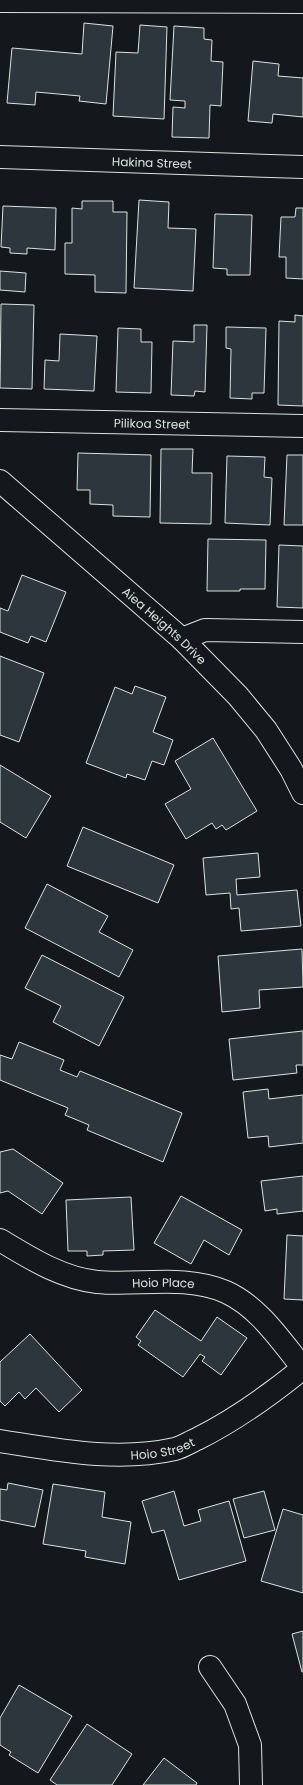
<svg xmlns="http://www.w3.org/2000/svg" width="303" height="1785" font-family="Poppins,sans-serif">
  <rect width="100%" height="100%" fill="#14181c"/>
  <path fill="#2c363c" stroke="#d8e6dc" d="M84 23 113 26 106 104 79 101 80 96 36 92 35 105 7 103 12 48 82 54Z
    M140 25 167 27 164 119 113 116 116 52 138 53Z
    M174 26 204 28V39L212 40 211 61 223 62 221 106 210 105 209 138 172 137 173 107 185 108V101L170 100Z
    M253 61 279 64 278 76 303 78V117L273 114 272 123 248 121Z
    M139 200 169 202 168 228 196 229 193 291 134 288Z
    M82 201H113V212H127L126 293 95 292V275L65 274V243H72V208L82 209Z
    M3 206 56 208 55 250 27 248V254L10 253V248L1 247Z
    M296 208H303V279L286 278V257H279L281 217H295Z
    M215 214 252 215 250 275H227V269L213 268Z
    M0 271 26 273 25 292 0 290Z
    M1 304 34 305 32 389 0 388Z
    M295 315 303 316V406L278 405 279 321 295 322Z
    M194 325H207L205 392 195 391 194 396 171 395 173 341 194 342Z
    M226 327 266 328 264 393H252V399L230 398 231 349 226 348Z
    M118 328 141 329V342H152L151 393 116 392Z
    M60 334 97 336 94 391 44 389 45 360 59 361Z
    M161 449H193L192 473H212L211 524 160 523Z
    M78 453 151 455 150 517 113 516V505L90 504V490H77Z
    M287 455H303V525H284Z
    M227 456 265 457 264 477 272 478 270 525 225 523Z
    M208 539 266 540 265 589H240V591H207Z
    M279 545 303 546V608L277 607Z
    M22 575 66 592 46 642 31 636 28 643 0 632V608L8 611Z
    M0 656 44 673 19 742 0 735Z
    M135 686 166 697 153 732 173 740 164 765 152 761 145 780 127 774 126 778 86 763 115 687 132 694Z
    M213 738 257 811 226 830 222 825 216 829 212 823 186 839 165 804 191 789 175 761Z
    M0 765 51 796 26 838 0 822Z
    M83 827 174 865 158 903 67 866Z
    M258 853 260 877 236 879 237 895 297 890 301 926 241 931 239 908 231 909 230 893 206 895 203 858Z
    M47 884 108 916 99 932 133 950 119 977 25 928Z
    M302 949 303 987 259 990 260 1008 222 1012 218 956Z
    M42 955 124 997 99 1046 53 1022 61 1006 25 988Z
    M303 1031V1065H296L297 1073 233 1080 229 1039Z
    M19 1042 64 1060 60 1070 77 1077 80 1071 182 1113 163 1162 87 1130 89 1125 65 1115 68 1108 0 1080V1055L12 1059Z
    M268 1089 269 1099 303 1095V1143L269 1147 268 1136 248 1138 243 1092Z
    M13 1149 63 1183 42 1214 8 1191 0 1193V1152Z
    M303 1176V1211L277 1214V1209L265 1211 261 1181Z
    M181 1196 242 1230 229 1255 204 1240 191 1264 154 1243Z
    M131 1197 134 1250 103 1251V1255L87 1256V1251H68L66 1200Z
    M287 1235 303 1236V1300L284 1299Z
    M155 1310 201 1341 217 1317 247 1338 221 1375 202 1361 205 1357 200 1354 183 1377 138 1345 141 1341 136 1337Z
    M30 1334 82 1390 59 1412 36 1388 25 1399 19 1392 5 1406 0 1401V1362Z
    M8 1483 43 1490 35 1527 0 1520V1489L7 1490Z
    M53 1484 105 1492 102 1517 131 1522 125 1564 85 1557 86 1551 43 1544Z
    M174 1491 184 1526 201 1521 198 1510 229 1501 246 1561 179 1580 164 1530 152 1533 142 1501Z
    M264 1491 275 1530 244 1538 233 1499Z
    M283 1509 303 1515V1593L261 1581Z
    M303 1631V1672H302L292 1634Z
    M19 1685 72 1716 38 1773 9 1755 11 1752 0 1745V1718Z
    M87 1724 132 1754 112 1785H57L50 1780Z
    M164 1758 197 1783 196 1785H143Z"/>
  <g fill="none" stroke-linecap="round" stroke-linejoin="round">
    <defs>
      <g id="street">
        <path d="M0 1 303 2"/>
        <path id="s1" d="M0 157 303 167"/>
        <path id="s2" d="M0 420 303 426"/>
        <path d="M182 639 205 630 303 632"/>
        <path id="s3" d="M0 1240C30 1258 61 1278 97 1282 138 1286 185 1274 226 1292 259 1307 281 1341 303 1368"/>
        <path id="s4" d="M0 1441C58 1450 117 1462 175 1449 182 1447 190 1442 197 1439 235 1420 270 1395 303 1368"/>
        <path d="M210 1667 235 1704 250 1745 251 1785"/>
      </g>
      <g id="secondary">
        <path id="s5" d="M0 481 182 639 238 696 266 730 291 769 303 793"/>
      </g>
    </defs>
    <use href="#street" stroke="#d8e6dc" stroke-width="24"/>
    <use href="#secondary" stroke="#d8e6dc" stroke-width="24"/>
    <use href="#street" stroke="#14181c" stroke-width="22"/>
    <use href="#secondary" stroke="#14181c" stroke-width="22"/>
  </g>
  <g text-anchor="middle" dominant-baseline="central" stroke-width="3" stroke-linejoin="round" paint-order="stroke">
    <g font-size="12" fill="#d8e6dc" stroke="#14181c">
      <text stroke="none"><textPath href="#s1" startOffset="152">Hakina Street</textPath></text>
      <text stroke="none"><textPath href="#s2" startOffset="152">Pilikoa Street</textPath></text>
      <text stroke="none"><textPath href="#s5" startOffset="219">Aiea Heights Drive</textPath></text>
      <text stroke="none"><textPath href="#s3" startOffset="173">Hoio Place</textPath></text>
      <text stroke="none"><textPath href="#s4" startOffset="164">Hoio Street</textPath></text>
    </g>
  </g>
</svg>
